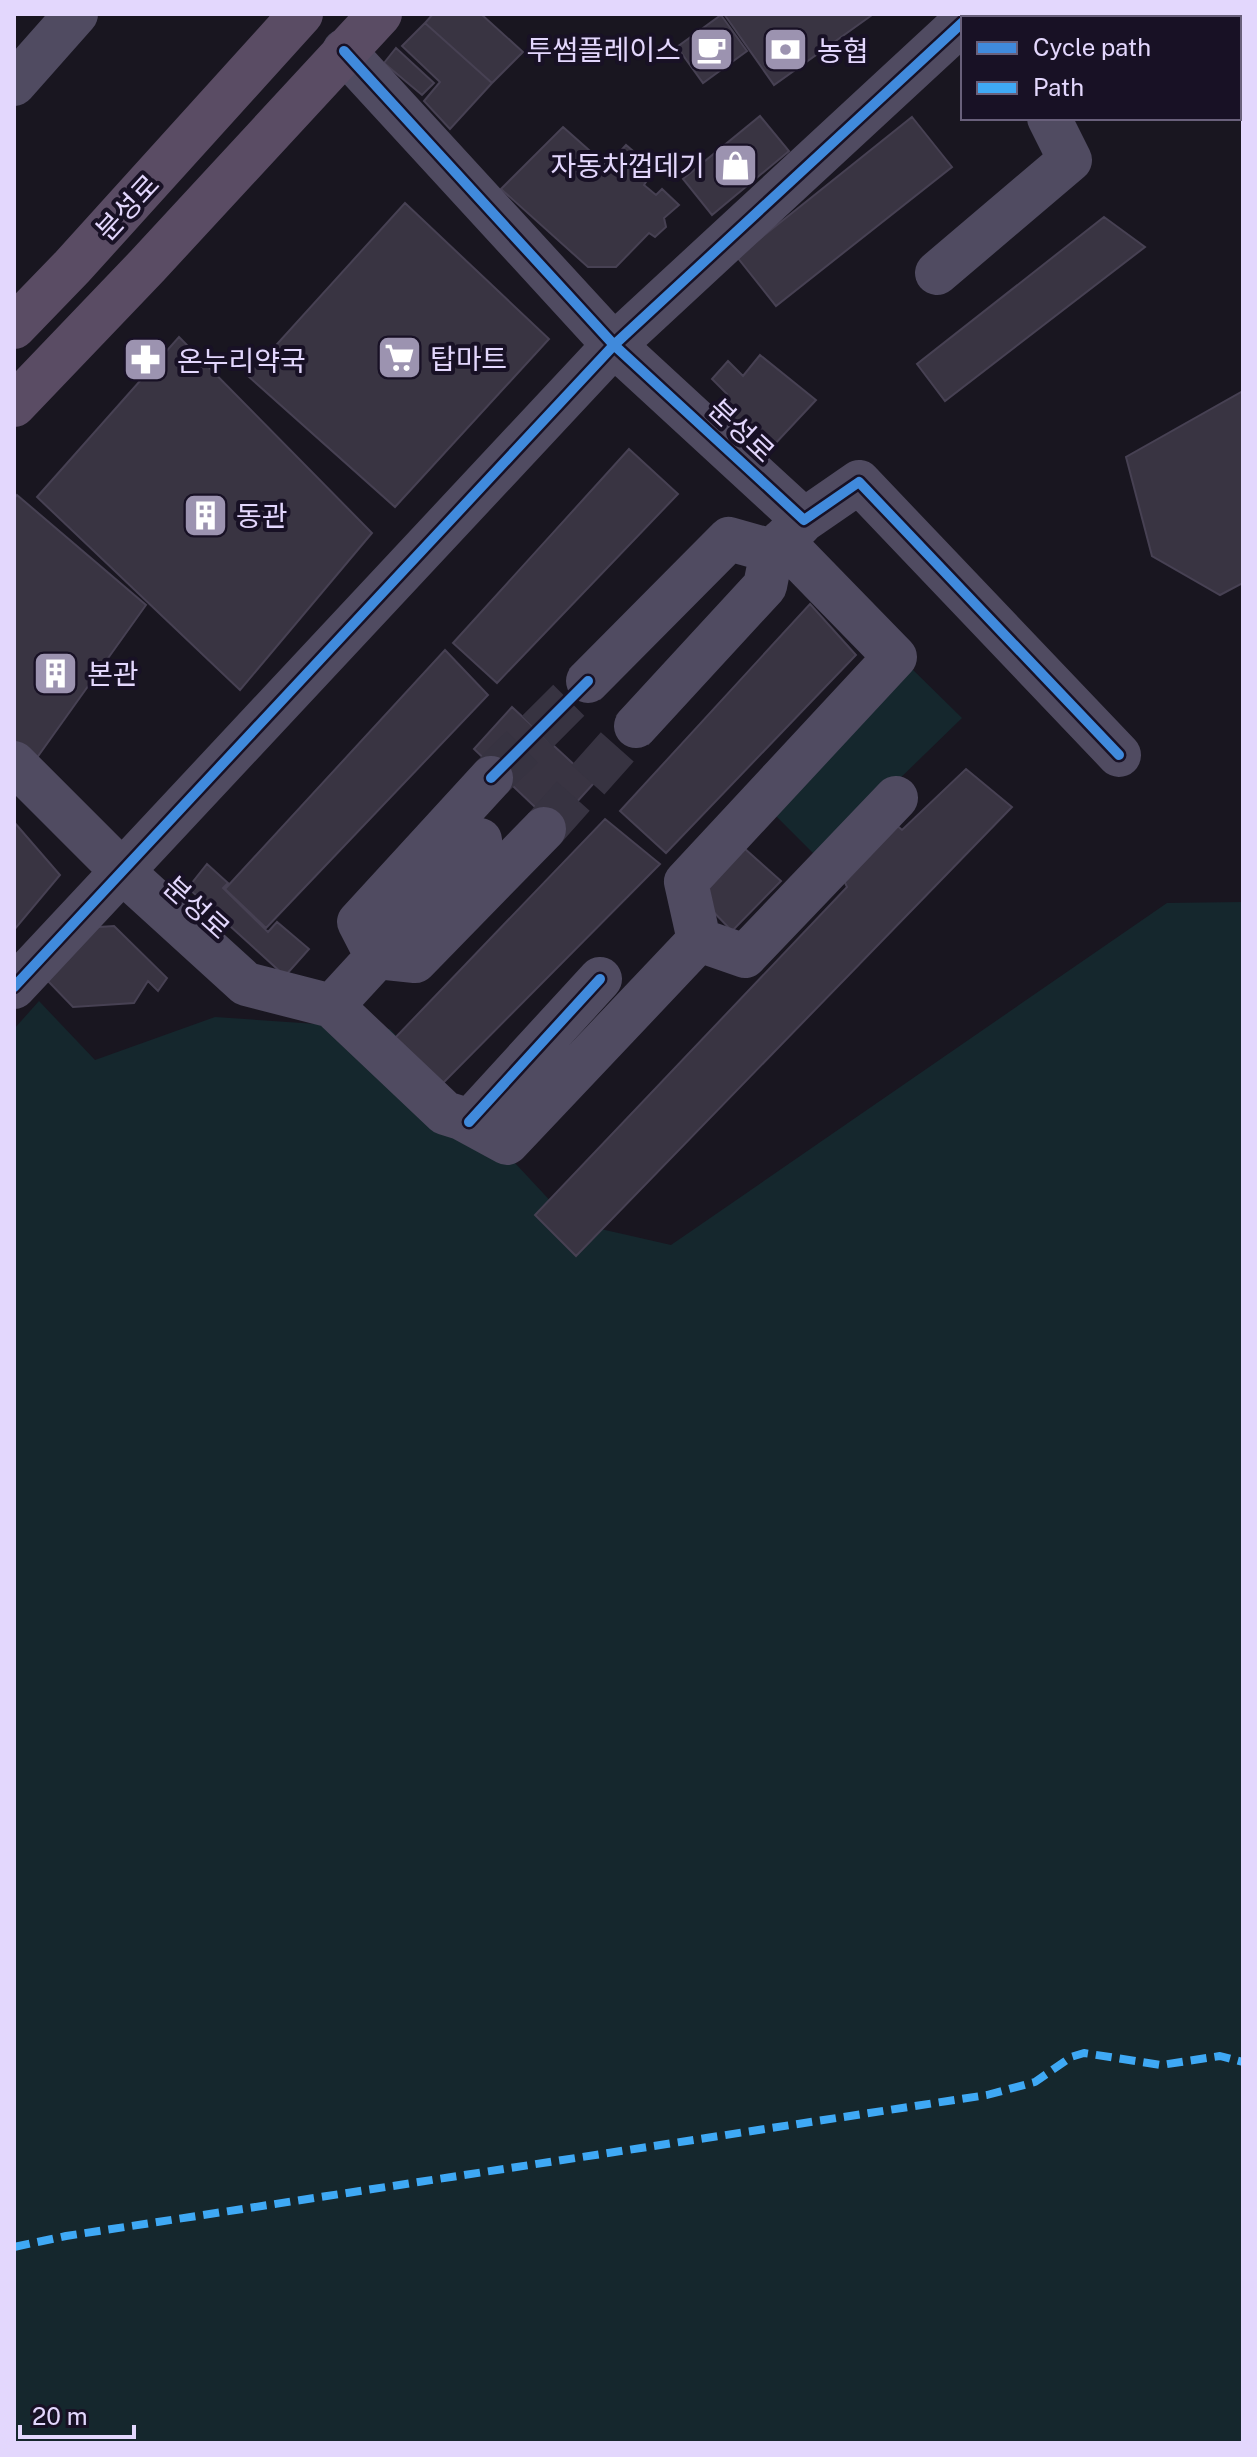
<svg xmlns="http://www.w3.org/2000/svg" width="1257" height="2457" font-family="'Public Sans','Noto Sans KR',sans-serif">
  <rect width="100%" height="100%" fill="#191620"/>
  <path fill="#15272d" d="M908 665 962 718 818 858 769 809Z
    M1243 902V2443H14V1029L39 1001 95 1060 215 1017 390 1029 570 1222 671 1245 1167 903Z"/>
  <path fill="#393442" stroke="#474153" stroke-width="2" d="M433 14H481L523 52 492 83 425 23Z
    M724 14H872V15L774 85Z
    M721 15 747 51 703 83 677 47Z
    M425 23 492 83 450 129 424 101 440 82 402 46Z
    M396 48 434 83 422 95 384 63Z
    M760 116 789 151 712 215 683 179Z
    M912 117 952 167 776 306 737 257Z
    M563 127 607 166 626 145 654 169 644 185 656 195 662 189 679 205 664 218 666 227 655 237 649 233 616 267H588L501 189Z
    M405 203 549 339 395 507 248 376Z
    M1104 217 1145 247 945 401 917 364Z
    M179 337 372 533 240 690 37 497Z
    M760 355 816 400 759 461 709 414 727 394 712 379 728 361 743 376Z
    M1243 391V583L1220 595 1152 556 1126 457Z
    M629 449 678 494 497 683 453 643Z
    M17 495 146 605 36 759 14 740V499Z
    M810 604 856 655 666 853 620 811Z
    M445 650 488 695 266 928 225 889Z
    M512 707 594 783 555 826 474 749Z
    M966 769 1012 807 576 1256 535 1215 847 887 838 867 886 816 902 830Z
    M605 819 660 864 441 1085 394 1039Z
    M14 822 60 875 14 930Z
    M744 848 781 881 732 931 699 897Z
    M207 864 228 883 223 888 268 932 277 922 309 949 285 976 188 888Z
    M114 926 167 978 158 991 148 981 134 1003 73 1007 44 977 84 928Z"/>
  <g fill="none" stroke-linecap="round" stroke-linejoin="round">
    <path stroke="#373341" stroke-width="44" stroke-dasharray="44 22" stroke-linecap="butt" d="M491 778 588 681
      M544 829 636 726"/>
    <path stroke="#504b61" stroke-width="44" d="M997 14 999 18
      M344 51 614 345 804 520 859 482 1119 755
      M14 84 76 14
      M937 273 1070 160 1049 118
      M588 681 729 539 772 551
      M636 726 765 586 772 551 800 524
      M14 763 123 872 246 984 332 1006 377 957 415 961 544 829
      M480 840 377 957 359 922 491 778
      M699 940 686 882 895 657 782 541
      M14 987 614 345 963 22
      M332 1006 445 1113 461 1118 507 1143 699 940 745 956 896 798
      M469 1122 600 979"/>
    <path stroke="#5a4c64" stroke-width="44" d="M14 327 72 267 301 14
      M14 405 147 266 380 14"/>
    <path stroke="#3fa9f5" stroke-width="8" stroke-dasharray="16 8" stroke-linecap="butt" d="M14 2247 66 2236 987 2095 1035 2082 1071 2057 1084 2053 1161 2065 1220 2056 1243 2062"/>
    <defs>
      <path id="cycleway" d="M344 51 614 345 804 520 859 482 1119 755
        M491 778 588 681
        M14 987 614 345 963 22
        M469 1122 600 979"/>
    </defs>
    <use href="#cycleway" stroke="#181125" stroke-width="15"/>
    <use href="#cycleway" stroke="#408adc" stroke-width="10"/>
  </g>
  <defs>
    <symbol id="cafe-square" viewBox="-11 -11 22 22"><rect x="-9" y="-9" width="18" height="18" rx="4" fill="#9c93b0" stroke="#181125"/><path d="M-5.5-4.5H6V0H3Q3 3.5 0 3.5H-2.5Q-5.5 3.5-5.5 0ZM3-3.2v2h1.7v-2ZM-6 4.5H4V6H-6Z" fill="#fff"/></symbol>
    <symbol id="bank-square" viewBox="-11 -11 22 22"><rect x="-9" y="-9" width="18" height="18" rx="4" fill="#9c93b0" stroke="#181125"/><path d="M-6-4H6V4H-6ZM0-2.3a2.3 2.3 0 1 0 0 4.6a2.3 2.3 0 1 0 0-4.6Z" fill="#fff"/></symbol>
    <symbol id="shop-square" viewBox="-11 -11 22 22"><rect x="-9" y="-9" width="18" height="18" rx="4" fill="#9c93b0" stroke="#181125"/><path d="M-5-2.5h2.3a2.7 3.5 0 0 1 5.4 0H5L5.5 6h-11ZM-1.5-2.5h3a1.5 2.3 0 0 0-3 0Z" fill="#fff"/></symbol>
    <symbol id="supermarket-square" viewBox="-11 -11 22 22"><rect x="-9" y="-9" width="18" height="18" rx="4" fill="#9c93b0" stroke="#181125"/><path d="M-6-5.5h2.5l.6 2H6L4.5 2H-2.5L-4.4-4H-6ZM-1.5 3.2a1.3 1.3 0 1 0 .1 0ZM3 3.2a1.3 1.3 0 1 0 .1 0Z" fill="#fff"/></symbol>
    <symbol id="pharmacy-square" viewBox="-11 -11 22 22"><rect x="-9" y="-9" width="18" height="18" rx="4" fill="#9c93b0" stroke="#181125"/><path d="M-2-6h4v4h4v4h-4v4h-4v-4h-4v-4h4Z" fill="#fff"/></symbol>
    <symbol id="building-square" viewBox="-11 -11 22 22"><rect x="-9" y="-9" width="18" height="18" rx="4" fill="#9c93b0" stroke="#181125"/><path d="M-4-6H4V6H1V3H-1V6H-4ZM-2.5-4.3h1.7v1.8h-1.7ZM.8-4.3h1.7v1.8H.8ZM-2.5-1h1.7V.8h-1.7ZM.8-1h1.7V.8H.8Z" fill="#fff"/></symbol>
  </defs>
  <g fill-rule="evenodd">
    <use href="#cafe-square" x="686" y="24" width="51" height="51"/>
    <use href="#bank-square" x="760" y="24" width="51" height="51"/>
    <use href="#shop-square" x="710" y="140" width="51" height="51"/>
    <use href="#supermarket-square" x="374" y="332" width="51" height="51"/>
    <use href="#pharmacy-square" x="120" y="334" width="51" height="51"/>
    <use href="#building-square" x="180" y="490" width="51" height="51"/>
    <use href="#building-square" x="30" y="648" width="51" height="51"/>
  </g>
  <g text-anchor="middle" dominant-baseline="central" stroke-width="8" stroke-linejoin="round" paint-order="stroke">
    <g font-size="28" fill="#e3d7fd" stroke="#181125" text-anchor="start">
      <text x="681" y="49" text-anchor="end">투썸플레이스</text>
      <text x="817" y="50">농협</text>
      <text x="705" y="165" text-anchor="end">자동차껍데기</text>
      <text x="430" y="358">탑마트</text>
      <text x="177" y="360">온누리약국</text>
      <text x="236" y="515">동관</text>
      <text x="87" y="673">본관</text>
    </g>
    <g font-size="28" fill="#e3d7fd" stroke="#181125">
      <text transform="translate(127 207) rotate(-47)">분성로</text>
      <text transform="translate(742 430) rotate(43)">분성로</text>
      <text transform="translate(197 907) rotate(42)">분성로</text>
    </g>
  </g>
  <rect width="1257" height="2457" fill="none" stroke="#e3d7fd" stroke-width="32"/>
  <rect x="961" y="16" width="280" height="104" fill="#181125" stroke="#69607b" stroke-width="2"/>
  <rect x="977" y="42" width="40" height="12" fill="#408adc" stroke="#69607b" stroke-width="2"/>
  <text x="1033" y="56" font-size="24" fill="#e3d7fd">Cycle path</text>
  <rect x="977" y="82" width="40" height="12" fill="#3fa9f5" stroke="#69607b" stroke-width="2"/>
  <text x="1033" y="96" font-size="24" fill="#e3d7fd">Path</text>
  <path d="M20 2425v12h114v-12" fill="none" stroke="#e3d7fd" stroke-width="4"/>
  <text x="32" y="2425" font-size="24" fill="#e3d7fd" stroke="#181125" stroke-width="6" paint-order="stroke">20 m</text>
</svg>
